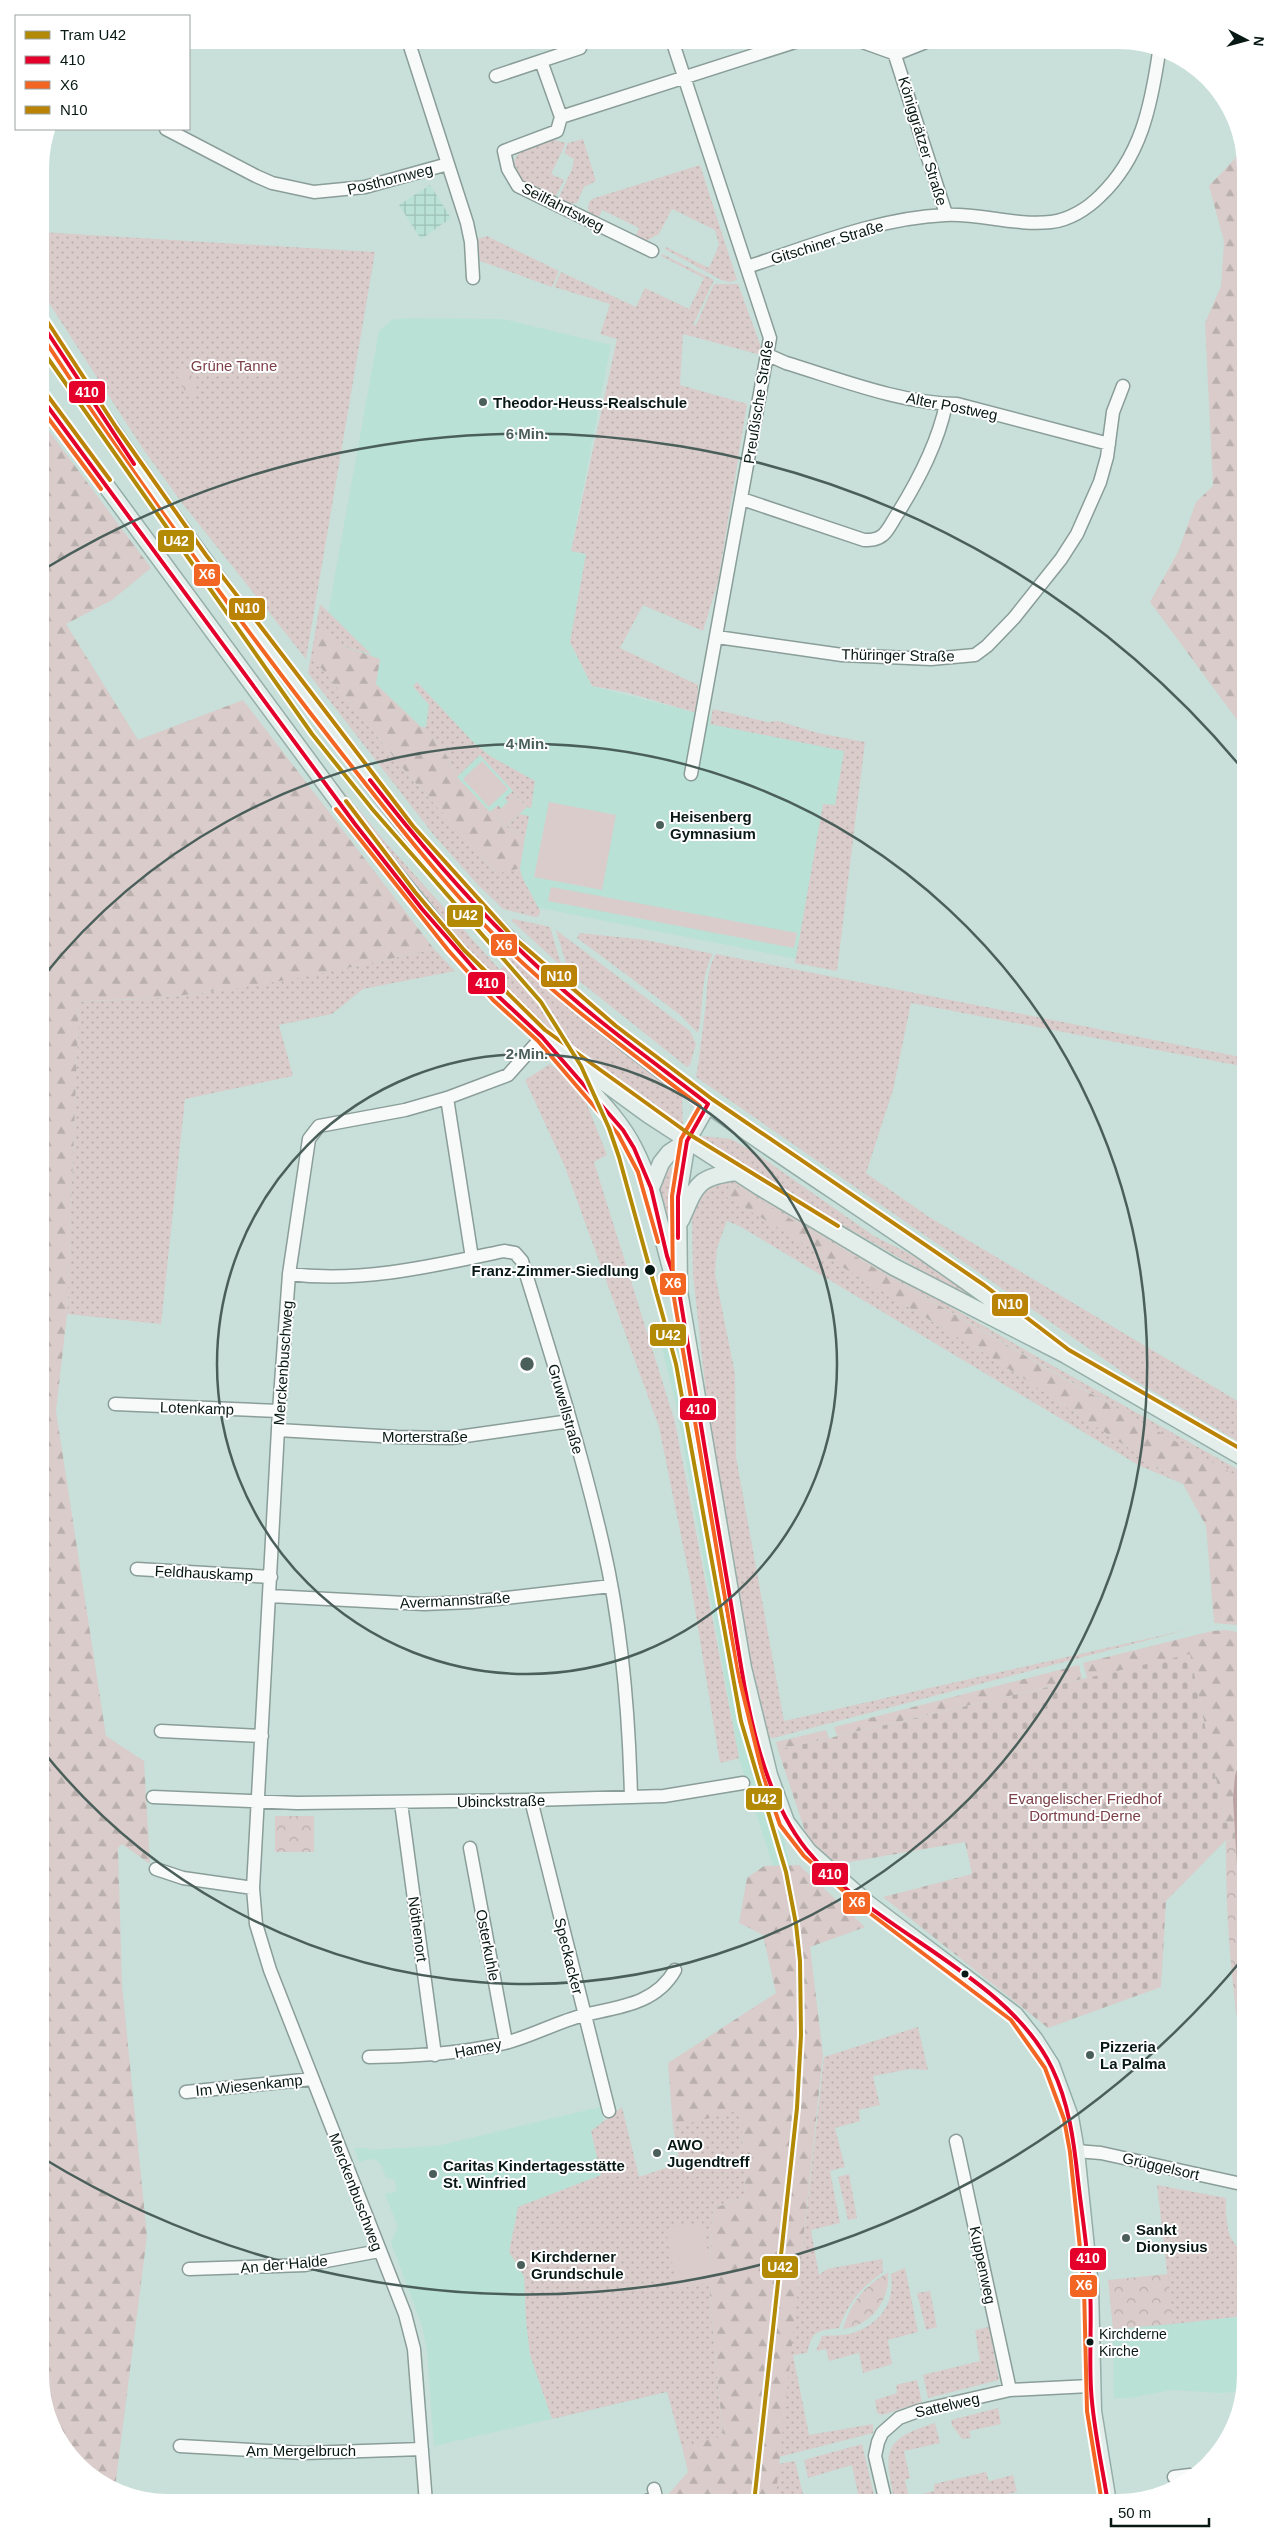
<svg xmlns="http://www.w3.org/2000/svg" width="1286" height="2543" font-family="Arial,sans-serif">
  <defs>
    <pattern id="industrial-grid" width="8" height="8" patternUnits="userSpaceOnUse" patternTransform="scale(1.25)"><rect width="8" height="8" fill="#b9e1d6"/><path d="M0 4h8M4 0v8" fill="none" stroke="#9ec0b7"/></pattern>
    <pattern id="grass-dots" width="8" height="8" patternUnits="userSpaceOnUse" patternTransform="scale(1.25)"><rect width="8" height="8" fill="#d9cccb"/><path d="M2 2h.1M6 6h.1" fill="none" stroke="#b9afad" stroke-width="1.8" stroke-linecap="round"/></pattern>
    <pattern id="forest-firs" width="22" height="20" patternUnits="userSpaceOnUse" patternTransform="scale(1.25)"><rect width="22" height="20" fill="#d9cccb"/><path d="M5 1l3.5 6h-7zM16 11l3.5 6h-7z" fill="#b9afad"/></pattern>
    <pattern id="cemetery-stones" width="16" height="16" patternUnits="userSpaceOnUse" patternTransform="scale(1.25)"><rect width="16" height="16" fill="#d9cccb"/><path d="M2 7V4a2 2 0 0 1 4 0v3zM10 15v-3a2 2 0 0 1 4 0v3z" fill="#b9afad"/></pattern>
    <pattern id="park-crowns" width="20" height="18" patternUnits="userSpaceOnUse" patternTransform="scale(1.25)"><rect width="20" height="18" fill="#d9cccb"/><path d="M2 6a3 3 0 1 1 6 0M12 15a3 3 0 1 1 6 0" fill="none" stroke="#b9afad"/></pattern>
  </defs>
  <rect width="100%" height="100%" fill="#c8e0d9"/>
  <path fill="#b9e1d6" d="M409 318 503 319 611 345 571 550 586 554 570 642 592 686 697 713 860 745 833 966 530 906 325 630 379 331 392 320Z
    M675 1328 740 1692 764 1782 785 1835 783 1836 797 1892 781 1911 772 1863 739 1758 676 1405 658 1332Z
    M600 2107 618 2173 668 2392 434 2446 427 2351 422 2326 391 2242 398 2227 385 2194 397 2191 394 2179 386 2178 382 2166 376 2160 369 2159 359 2162 354 2148H368V2150L437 2146Z
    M1244 2316 1246 2376 1241 2391 1222 2393 1171 2390 1130 2398H1114L1113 2329Z"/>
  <path fill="url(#industrial-grid)" d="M430 185 451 218 421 239 399 205Z"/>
  <path fill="url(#grass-dots)" d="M550 139 566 143 551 174 564 180 555 198 520 179 514 163C518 146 535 144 550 139Z
    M583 139 596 181 584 187 577 203 568 204 558 199 572 169 574 159 564 153 568 143Z
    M700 165 737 280 730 282 721 280 665 249 666 247 709 268 719 245 715 230 672 209 659 234 646 241 635 237 639 228 602 210 598 219 588 211 589 202 592 199Z
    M40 232 375 252 306 659 182 503 143 449 40 289Z
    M487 236 559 271 552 287 480 261 477 239Z
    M662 254 714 280 693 325H696L714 284H738L761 347V355L683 334 680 385 747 404 718 582 703 631 643 605 620 648 698 685 697 713 625 692 592 686 570 642 586 554 571 551 617 339 600 334 610 304 554 287 561 272 636 307 645 288 689 309 704 278 661 256Z
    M320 604 372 655 340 645 313 658 411 778 496 873 520 868 522 877 540 911 539 916 535 917 503 909 477 884 433 834 308 673Z
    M417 682 474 743 490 756 535 781 531 808 527 807 515 795 508 802 505 798 513 791 480 755 457 777 442 747 421 727H426L429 705 413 686Z
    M713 709 767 722 778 721 818 733 865 742 837 971 795 963 823 804 835 805 844 751 710 724Z
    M325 769 387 844 500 970 513 956 543 986 682 1096 683 1131 564 1045 540 1023 446 926Z
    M520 814 529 816 525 837 506 827Z
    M514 919 550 927 562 967 511 920Z
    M556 930 690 1031 696 1044 690 1065 687 1067 569 973Z
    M580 933 646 940 713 954C700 976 704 1008 698 1033L679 1014 577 938Z
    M434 949 455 971 363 989 332 1014 279 1025 293 1076 185 1099 161 1324 67 1314 79 1002C108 1000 138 1000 167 997 257 987 346 969 434 949Z
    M716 954 1246 1058V1067L911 1003 893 1090 866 1173 929 1217 1246 1406V1446L1134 1380 696 1077C700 1055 702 1033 705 1011 708 991 705 972 716 954Z
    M550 1064 581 1089 607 1155 594 1162 675 1422 739 1758 720 1763 691 1585 659 1427 565 1167 525 1080Z
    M703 1136 731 1139 757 1154 874 1236 930 1264 1031 1334 702 1144Z
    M666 1165 675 1169 668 1232C662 1208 654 1188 666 1165Z
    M723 1180 735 1182 1039 1358 1246 1474V1481L1209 1462 731 1184 724 1195 997 1361 1183 1484 1140 1466 741 1227 727 1221 717 1248 715 1274 735 1374 736 1457 784 1721 1190 1629 773 1738 768 1737 754 1689 713 1457 693 1275 692 1214 702 1192 711 1184Z
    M918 2027 928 2070 910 2069 873 2076 880 2105 859 2110 860 2121 835 2128 845 2167 830 2171 840 2223 811 2230 819 2275 827 2269 882 2259 883 2272C859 2290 850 2300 839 2328 816 2331 813 2330 807 2353L793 2355 809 2435 873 2424V2433L779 2457 824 2057Z
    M622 2107 639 2177 680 2163 673 2127 741 2109 745 2196 713 2209 709 2285 723 2437 682 2447 667 2392 552 2419 530 2355 526 2321 524 2276 509 2252 518 2207 601 2175 591 2131Z
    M849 2174 857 2218 848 2220 838 2177Z
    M1157 2185 1226 2198C1226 2208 1226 2219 1228 2229 1232 2252 1258 2254 1237 2279L1244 2316 1173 2324Z
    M905 2268 918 2332 888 2340 892 2364 863 2373 859 2353 829 2361 826 2349 816 2351 822 2336C831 2335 844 2336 853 2333 881 2323 895 2303 891 2274Z
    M930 2291 937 2327 926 2330 917 2293Z
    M989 2327 999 2380 928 2398 923 2375 980 2361 975 2330Z
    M917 2380 922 2402 882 2415 877 2413 875 2400 897 2393 896 2385Z
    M998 2408 1001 2424 969 2431 971 2438 962 2439 952 2425 951 2420Z
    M935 2423 940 2443 904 2451 910 2478 905 2480 909 2497 934 2491V2484L986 2472 989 2481 1013 2475 1017 2492 968 2503H895C884 2452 881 2439 935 2423Z
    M862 2444 876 2503H850L849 2496 858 2494 852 2465 808 2478 804 2460Z
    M795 2461 805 2503H775L778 2464Z"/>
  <path fill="url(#forest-firs)" d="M1243 150 1246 168V732L1150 602 1178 552 1196 502 1213 486 1205 323 1221 286 1224 241 1209 186Z
    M40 419 151 568 112 600 66 624 138 740 243 700 434 949C346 969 256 988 166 997 137 1000 107 999 79 1002L67 1314 56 1411 106 1736 144 1761 150 1864 122 1844 118 1848 122 1985 147 2236 115 2488 96 2481 50 2424 40 2375Z
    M325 629 340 645 380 659 376 684 442 747 457 777 490 812 498 805 501 809 494 815 506 827 525 837 520 868 497 874 411 778 313 658 318 632Z
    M731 1184 1072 1383 1246 1481V1626L1214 1623 1206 1526 1183 1484 997 1361 724 1195Z
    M1227 1630 1246 1634V1773L1243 1825 1225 1822 1190 1655 1087 1678 1083 1663 1212 1631Z
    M1079 1665 1082 1679 837 1736 834 1727Z
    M826 1730 829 1738 778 1750 776 1742Z
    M799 1865 865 1927 810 1947 823 2055 775 2503H666V2497L688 2472 682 2447 723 2436 709 2285 713 2209 745 2196 741 2110 673 2127 668 2063 776 1993 763 1935 739 1923 747 1878 764 1866Z"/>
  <path fill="url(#cemetery-stones)" d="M1190 1654 1225 1822 1246 1825V1843L1226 1840 1166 1901 1161 1987 1048 2028 883 1897 972 1874 965 1842 838 1864 809 1843 778 1750Z"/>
  <path fill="url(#park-crowns)" d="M174 369H189L196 387 194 395 184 392Z
    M275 1816H314V1852H275Z
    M1226 1840 1246 1843V2063H1243C1232 1989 1225 1916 1226 1840Z
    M888 2273C891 2299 870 2327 843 2329 850 2304 864 2285 888 2273Z
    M1168 2274 1173 2324 1113 2329 1108 2280Z"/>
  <path fill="#d9cccb" d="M482 761 508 789 489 807 463 779Z
    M515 795 527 807 506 827 494 815Z
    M549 802 616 815 602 890 534 877Z
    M551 887 797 933 794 948 548 901Z
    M702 2222 714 2281 677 2289 666 2229Z"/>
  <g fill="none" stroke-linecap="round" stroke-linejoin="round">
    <path stroke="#bba2a3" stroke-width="4" d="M1246 208V176
      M1246 1981 1235 1799 1237 1776 1246 1748"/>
    <defs>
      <path id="minor" d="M408 40 467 223 471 242 473 278
        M672 40 770 338 691 774
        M857 40 896 54 931 40
        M890 40 946 214
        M541 61 561 117
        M496 76 580 48
        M166 129 256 176 272 183 314 192 365 187 448 164
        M652 251 518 186 508 169 504 151 557 131 561 117 801 40
        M747 267C811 246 877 218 945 215 980 213 1015 226 1051 222 1069 220 1087 209 1100 196 1141 157 1151 106 1159 52
        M768 355 786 363C839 379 903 404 957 404L1109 444
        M742 499 864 540C871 540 877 540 883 535 889 530 893 520 898 513 919 479 938 443 946 404
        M717 637 842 655 931 659 975 655 987 646 1014 618 1061 559 1077 534 1100 482 1107 457 1113 412 1123 386
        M447 1098 472 1258
        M289 1274C362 1283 433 1266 504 1251L515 1253 522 1261C551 1355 581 1449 603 1545 622 1627 629 1714 631 1797
        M115 1404 279 1411
        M278 1430 397 1437 451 1438 570 1421
        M137 1569 271 1577
        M270 1596 424 1604 471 1602 611 1586
        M161 1731 262 1736
        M153 1797 297 1803 531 1800 664 1796 743 1783
        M531 1800 609 2111
        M401 1803 435 2055
        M470 1848 506 2042
        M156 1869 183 1878 253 1888
        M369 2057C415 2056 459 2054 505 2043 532 2036 557 2022 584 2015 619 2007 656 2004 675 1970
        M186 2092 312 2079
        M956 2141 1010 2390
        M1076 2151 1101 2153 1246 2185
        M189 2269 305 2265 379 2251
        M180 2446 304 2453 422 2449
        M1174 2477 1190 2475
        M426 2503 414 2349 405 2314 270 1970 256 1924 253 1888 279 1411 289 1274 309 1139 319 1126 405 1110 447 1098 508 1075 542 1037
        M642 2503 656 2497 654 2489
        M886 2503 875 2456 878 2442 882 2433 899 2418 918 2411 1010 2390 1090 2386"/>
      <path id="major" d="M40 321C123 451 212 574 306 696 340 741 374 788 410 832 458 890 510 943 565 992 708 1119 878 1212 1030 1328
        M40 396 355 824 453 946 498 996 542 1037 649 1115 760 1187 894 1267 1066 1355 1246 1459
        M562 1059C586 1088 617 1114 634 1148 655 1188 660 1232 673 1275
        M687 1141 678 1197 679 1291 743 1668 769 1775 786 1822 809 1852 867 1903 1015 2015 1035 2040 1051 2065 1070 2117 1076 2151 1090 2287 1093 2411 1108 2503
        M651 1188 661 1163 669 1153 687 1141 708 1104
        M681 1220C696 1186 696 1177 736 1172"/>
    </defs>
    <use href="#minor" stroke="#8a9d98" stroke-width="15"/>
    <use href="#major" stroke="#95aea8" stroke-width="19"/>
    <use href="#minor" stroke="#f7faf9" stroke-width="12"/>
    <use href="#major" stroke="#e3eeeb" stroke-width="16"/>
    <defs>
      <path id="bus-1" d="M40 321 134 464
        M40 396 355 824 422 909 498 996 542 1037 623 1130 634 1148 651 1188 667 1256 679 1291C695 1391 712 1492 729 1592 743 1674 753 1782 806 1849 872 1931 1007 1974 1052 2068 1069 2103 1074 2142 1078 2180 1082 2216 1088 2251 1090 2287 1092 2321 1089 2355 1091 2389 1093 2427 1102 2465 1108 2503
        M370 780C422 847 477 911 540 969 592 1018 651 1060 708 1104
        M678 1238V1197L687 1141 708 1104"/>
      <path id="bus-2" d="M40 333C125 463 216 590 311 714 372 792 432 872 502 943 562 1003 632 1053 700 1106L681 1139 672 1196 673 1292 737 1669 763 1776 780 1825 804 1856 863 1908 1011 2020 1045 2068 1064 2119 1070 2152 1084 2287 1087 2411 1102 2503
        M40 407 101 489
        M336 809 448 950 493 1000 538 1041 618 1134 638 1172 658 1242"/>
      <path id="bus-3" d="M45 318 116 427 206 555 413 826 512 936 616 1026 712 1099 984 1285 1069 1350 1246 1452
        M45 392 110 480
        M346 801 415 892 464 950 545 1030 692 1136 838 1226"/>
    </defs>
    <use href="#bus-1" stroke="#fff" stroke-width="8"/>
    <use href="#bus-2" stroke="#fff" stroke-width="8"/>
    <use href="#bus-3" stroke="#fff" stroke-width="8"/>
    <use href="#bus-1" stroke="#e4002b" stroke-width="4"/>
    <use href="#bus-2" stroke="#f26522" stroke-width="4"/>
    <use href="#bus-3" stroke="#bb8305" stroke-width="4"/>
    <defs>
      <path id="tram-1" d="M40 347 312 734 373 810 541 1002 581 1066 609 1128 619 1157 676 1364 741 1721 786 1872 796 1924 800 1961 801 2035 797 2108 754 2503"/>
    </defs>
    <use href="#tram-1" stroke="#fff" stroke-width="8"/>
    <use href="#tram-1" stroke="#b28a06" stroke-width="4"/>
  </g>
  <g fill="none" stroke="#4b5f5a" stroke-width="2.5">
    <circle cx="527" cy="1364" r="310"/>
    <path d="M42 978A620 620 0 1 1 42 1750"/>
    <path d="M1245 1956A930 930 0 0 1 41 2157M41 571A930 930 0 0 1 1245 772"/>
  </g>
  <g fill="#4b5f5a" stroke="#fff" stroke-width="2">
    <circle cx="483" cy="402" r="5"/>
    <circle cx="660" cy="825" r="5"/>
    <circle cx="1090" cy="2055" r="5"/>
    <circle cx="657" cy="2153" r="5"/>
    <circle cx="433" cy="2174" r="5"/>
    <circle cx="1126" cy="2238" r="5"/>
    <circle cx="521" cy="2265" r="5"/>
  </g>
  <g fill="#081915" stroke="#fff" stroke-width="2">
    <circle cx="650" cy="1270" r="6"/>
    <circle cx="965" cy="1974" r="4.5"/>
    <circle cx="1090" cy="2342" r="4.5"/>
  </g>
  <g text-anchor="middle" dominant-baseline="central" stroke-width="4" stroke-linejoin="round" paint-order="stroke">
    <g font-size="14" fill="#081915" stroke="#fff" text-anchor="start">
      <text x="1099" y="2334">Kirchderne<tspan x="1099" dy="17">Kirche</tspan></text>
    </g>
    <g font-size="15" fill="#081915" stroke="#fff">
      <text transform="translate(923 141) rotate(73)">Königgrätzer Straße</text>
      <text transform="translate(390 179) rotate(-14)">Posthornweg</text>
      <text transform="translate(563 207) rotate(27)">Seilfahrtsweg</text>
      <text transform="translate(827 242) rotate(-17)">Gitschiner Straße</text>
      <text transform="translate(758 402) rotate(-81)">Preußische Straße</text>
      <text transform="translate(952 406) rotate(11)">Alter Postweg</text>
      <text transform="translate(898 655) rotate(1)">Thüringer Straße</text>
      <text transform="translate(283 1363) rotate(-86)">Merckenbuschweg</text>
      <text transform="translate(197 1408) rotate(2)">Lotenkamp</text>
      <text transform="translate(566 1409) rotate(74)">Gruwellstraße</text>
      <text x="425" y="1436">Morterstraße</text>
      <text transform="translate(204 1573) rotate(3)">Feldhauskamp</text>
      <text transform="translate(455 1600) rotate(-3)">Avermannstraße</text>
      <text transform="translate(501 1801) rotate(-1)">Ubinckstraße</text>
      <text transform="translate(418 1929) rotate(82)">Nöthenort</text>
      <text transform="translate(488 1945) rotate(79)">Osterkuhle</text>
      <text transform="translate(569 1956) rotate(76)">Speckacker</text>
      <text transform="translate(478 2048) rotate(-11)">Hamey</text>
      <text transform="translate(249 2085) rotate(-6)">Im Wiesenkamp</text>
      <text transform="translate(1161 2166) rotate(13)">Grüggelsort</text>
      <text transform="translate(356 2192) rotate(69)">Merckenbuschweg</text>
      <text transform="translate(284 2264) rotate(-5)">An der Halde</text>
      <text transform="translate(983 2265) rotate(78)">Kuppenweg</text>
      <text transform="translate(947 2405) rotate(-13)">Sattelweg</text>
      <text x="301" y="2450">Am Mergelbruch</text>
    </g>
    <g font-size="15" fill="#7d4048" stroke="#fff">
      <text x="234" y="365">Grüne Tanne</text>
      <text x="1085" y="1798">Evangelischer Friedhof<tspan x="1085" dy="17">Dortmund-Derne</tspan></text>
    </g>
    <g font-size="15" font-weight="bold" fill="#081915" stroke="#fff" text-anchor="start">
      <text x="493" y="402">Theodor-Heuss-Realschule</text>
      <text x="670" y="816">Heisenberg<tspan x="670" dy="17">Gymnasium</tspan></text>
      <text x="1100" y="2046">Pizzeria<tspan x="1100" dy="17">La Palma</tspan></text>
      <text x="667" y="2144">AWO<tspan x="667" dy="17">Jugendtreff</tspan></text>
      <text x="443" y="2165">Caritas Kindertagesstätte<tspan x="443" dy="17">St. Winfried</tspan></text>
      <text x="1136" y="2229">Sankt<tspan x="1136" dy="17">Dionysius</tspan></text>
      <text x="531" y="2256">Kirchderner<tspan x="531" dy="17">Grundschule</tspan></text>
    </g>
    <g font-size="15" font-weight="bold" fill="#081915" stroke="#fff" text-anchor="end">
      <text x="639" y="1270">Franz-Zimmer-Siedlung</text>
    </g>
  </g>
  <path d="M0 0H1286V2543H0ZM168 49H1118A119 119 0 0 1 1237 168V2375A119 119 0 0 1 1118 2494H168A119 119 0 0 1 49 2375V168A119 119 0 0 1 168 49Z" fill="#fff" fill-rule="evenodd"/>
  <circle cx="527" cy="1364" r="8" fill="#4b5f5a" stroke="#fff" stroke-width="2.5"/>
  <g font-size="15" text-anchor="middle" font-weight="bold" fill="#4b5f5a" stroke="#fff" stroke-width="4" stroke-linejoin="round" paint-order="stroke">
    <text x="527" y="439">6 Min.</text>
    <text x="527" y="749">4 Min.</text>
    <text x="527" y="1059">2 Min.</text>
  </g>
  <g stroke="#fff" stroke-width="2">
    <rect x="68" y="380" width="38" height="24" rx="5" fill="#e4002b"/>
    <rect x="157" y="529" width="38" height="24" rx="5" fill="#b28a06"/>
    <rect x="193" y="563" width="28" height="24" rx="5" fill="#f26522"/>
    <rect x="228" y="597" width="38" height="24" rx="5" fill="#bb8305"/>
    <rect x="446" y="904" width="38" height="24" rx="5" fill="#b28a06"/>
    <rect x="490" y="933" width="28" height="24" rx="5" fill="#f26522"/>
    <rect x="540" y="964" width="38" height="24" rx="5" fill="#bb8305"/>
    <rect x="467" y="971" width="39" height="24" rx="5" fill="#e4002b"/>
    <rect x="659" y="1272" width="28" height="24" rx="5" fill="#f26522"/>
    <rect x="991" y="1293" width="38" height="24" rx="5" fill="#bb8305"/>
    <rect x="649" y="1323" width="38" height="24" rx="5" fill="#b28a06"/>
    <rect x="679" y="1397" width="38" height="24" rx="5" fill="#e4002b"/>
    <rect x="745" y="1787" width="38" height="24" rx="5" fill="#b28a06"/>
    <rect x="811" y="1862" width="38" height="24" rx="5" fill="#e4002b"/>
    <rect x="842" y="1891" width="29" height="24" rx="5" fill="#f26522"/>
    <rect x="1069" y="2247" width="38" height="24" rx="5" fill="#e4002b"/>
    <rect x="761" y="2255" width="38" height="24" rx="5" fill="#b28a06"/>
    <rect x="1069" y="2274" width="29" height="24" rx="5" fill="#f26522"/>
  </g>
  <g font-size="14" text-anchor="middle" font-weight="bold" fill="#fff">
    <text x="87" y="397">410</text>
    <text x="176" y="546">U42</text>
    <text x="207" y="579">X6</text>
    <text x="247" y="613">N10</text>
    <text x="465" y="920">U42</text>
    <text x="504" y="950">X6</text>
    <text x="559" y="981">N10</text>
    <text x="487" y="988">410</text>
    <text x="673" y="1288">X6</text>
    <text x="1010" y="1309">N10</text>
    <text x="668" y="1340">U42</text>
    <text x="698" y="1414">410</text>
    <text x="764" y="1804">U42</text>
    <text x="830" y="1879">410</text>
    <text x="857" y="1907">X6</text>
    <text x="1088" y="2263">410</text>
    <text x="780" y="2272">U42</text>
    <text x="1084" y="2290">X6</text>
  </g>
  <rect x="15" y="15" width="175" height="115" fill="#ffffff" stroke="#9ca3a1"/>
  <rect x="25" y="31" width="25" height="8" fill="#b28a06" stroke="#9ca3a1"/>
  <text x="60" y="40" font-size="15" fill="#081915">Tram U42</text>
  <rect x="25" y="56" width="25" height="8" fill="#e4002b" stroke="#9ca3a1"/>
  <text x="60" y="65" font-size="15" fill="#081915">410</text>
  <rect x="25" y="81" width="25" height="8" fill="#f26522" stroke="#9ca3a1"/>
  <text x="60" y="90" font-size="15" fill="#081915">X6</text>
  <rect x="25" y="106" width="25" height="8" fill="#bb8305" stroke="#9ca3a1"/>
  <text x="60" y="115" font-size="15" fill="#081915">N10</text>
  <g transform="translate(1246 40) rotate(96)" stroke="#ffffff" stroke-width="4" paint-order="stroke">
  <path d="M0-4L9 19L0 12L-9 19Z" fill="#081915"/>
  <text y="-8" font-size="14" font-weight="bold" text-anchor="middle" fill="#081915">N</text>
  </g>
  <path d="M1111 2518v8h98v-8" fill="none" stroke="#081915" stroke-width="2.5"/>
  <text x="1118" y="2518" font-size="15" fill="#081915" stroke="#ffffff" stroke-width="4" paint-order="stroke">50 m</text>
</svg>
